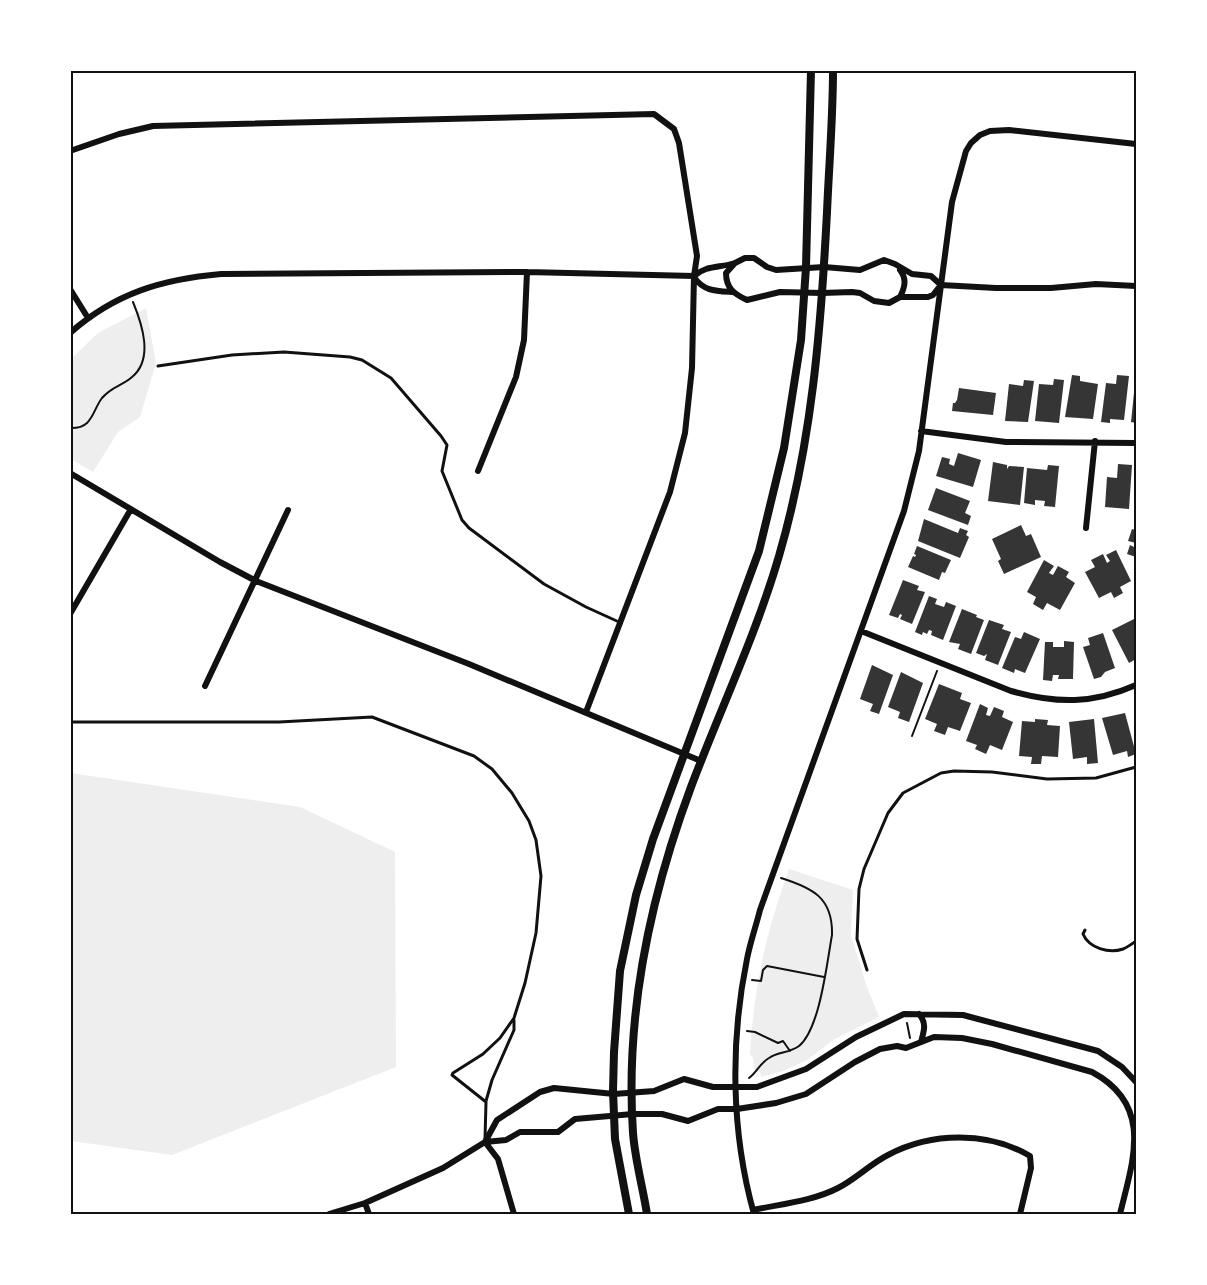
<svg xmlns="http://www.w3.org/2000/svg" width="1207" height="1285" font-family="Bitter,serif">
  <rect width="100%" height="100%" fill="#fff"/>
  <path fill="#eee" d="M146 308 156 363 140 417 118 432 93 472 71 459V359L98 333Z
    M71 773 300 807 395 852 396 1067 172 1155 71 1141Z
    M789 869 853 890 851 935 867 987 879 1017 833 1040 807 1060 783 1071 761 1077V1074L754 1069 753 1058 750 1054C754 986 766 933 789 869Z"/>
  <path fill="#353535" d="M1072 375 1080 376V381L1098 384 1093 419 1065 417Z
    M1117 375 1129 376 1124 420 1110 419V423L1101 422 1106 383 1116 384Z
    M1054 379 1064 380 1059 423 1035 421 1039 384 1053 385Z
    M1024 380 1034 381 1028 422 1005 421 1009 384 1023 386Z
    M1135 383H1136V423L1131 422Z
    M959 388 996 393 993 415 952 411 953 403H955L957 400Z
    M958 453 981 460 973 487 936 476 942 457 950 459 949 464 954 466Z
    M993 462 1007 465V469L1009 466 1024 467 1020 505 988 501Z
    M1118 464 1132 465 1129 509 1105 507 1107 477 1117 478Z
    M1048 465 1059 466 1055 507 1044 506 1045 501 1035 500V505L1024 503 1027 468 1047 470Z
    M936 488 970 501 965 513 971 516 968 525 928 510Z
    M924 519 958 533 960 528 968 531 966 535 969 537 960 558 918 541Z
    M1021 525 1026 536 1031 534 1041 557 1004 574 998 561 1001 559 992 539Z
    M1132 529 1136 530V543L1128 541Z
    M1130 545 1136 548V557L1127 554Z
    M917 546 951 560 945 573 942 572 939 580 908 567 913 556 915 557 916 555 914 554Z
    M1116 550 1131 581 1120 587 1123 593 1114 598 1111 592 1099 598 1085 572 1095 567 1091 560 1103 554 1107 563 1110 561 1106 555Z
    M1044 560 1054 566 1049 573 1053 575 1058 566 1069 572 1066 577 1075 583 1060 610 1047 603 1043 610 1033 604 1036 597 1027 592Z
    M903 580 919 586 917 590 925 592 912 624 900 619 902 615 900 614 898 618 889 615Z
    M929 596 937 599 935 604 944 607 946 602 956 606 943 640 931 635 932 631 929 630 927 634 923 632 922 635 915 632Z
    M962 609 977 615 976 617 984 620 971 654 958 649 960 644 949 642Z
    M1136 618V659L1129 663 1112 630Z
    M989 620 1004 625 1002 629 1011 632 998 665 985 660 987 654 984 656 976 653Z
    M1024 632 1040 639 1025 673 1015 669 1014 673 1002 668 1015 637 1021 639Z
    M1103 633 1115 668 1105 672 1101 677 1094 679 1083 647 1090 645 1088 638Z
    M1064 641 1074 642 1073 679H1058L1059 675H1053L1052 681 1043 680 1045 642H1053V647H1064Z
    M872 665 893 675 879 714 870 711 873 704 860 699Z
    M901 672 923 683 909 722 898 718 900 712 888 707Z
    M939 684 962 693 960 699 971 703 960 731 948 727 945 735 934 731 937 724 925 719Z
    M980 704 988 708 986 715 990 716 994 707 1004 711 1002 717 1013 722 1002 750 990 745 986 754 975 749 977 745 966 741Z
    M1125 713 1136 754 1128 757 1127 751 1113 755 1102 718Z
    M1035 719 1048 720 1047 725 1060 726 1058 757 1042 756 1041 764H1031L1032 757 1019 756 1022 721 1035 722Z
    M1094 719 1098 763 1087 764V757L1073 759 1069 722Z"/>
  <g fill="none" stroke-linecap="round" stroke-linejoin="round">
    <path stroke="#111" stroke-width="2" d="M70 428C93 429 92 411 102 398 112 386 122 386 132 377 154 359 142 324 133 302
      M912 736 937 671
      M752 980 761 981 763 970 767 966 824 977
      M907 1023 910 1038
      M747 1031 755 1032 778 1043 783 1041 790 1051
      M749 1078C757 1072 760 1063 769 1058 777 1052 790 1053 799 1046 820 1029 827 962 832 935 833 898 813 888 781 878"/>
    <path stroke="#111" stroke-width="3" d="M158 366 232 355 284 352 350 357 362 360 391 378 441 436 447 445 442 471 462 520 469 528 544 584 586 607 619 622
      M70 722H279L372 717 474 756 492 769 512 793 529 821 536 840 541 876 536 933 525 983 514 1018 500 1038 483 1054 453 1073 452 1075 486 1102 485 1139
      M1085 930 1083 934C1089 948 1109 954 1123 949 1128 947 1133 943 1136 941
      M867 970 857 939 859 889 864 869 888 813 903 793 941 773 954 771 992 772 1047 779 1096 778 1136 767
      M486 1101 492 1080 514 1030V1020"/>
    <path stroke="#111" stroke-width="6" d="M70 151 119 134 153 126 654 114 674 129 679 143 697 256 694 276 692 368 685 433 670 492 586 712
      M694 277C703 291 716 291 732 292
      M940 286 933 295 928 297H900L889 303 874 301 860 293 852 292 822 293 780 292 747 300C734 294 726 288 726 273L735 263 745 258H754L767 267 776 270 824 267 860 270 884 260 895 264 912 274 931 276 941 285 996 288H1051L1096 284 1136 286
      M70 289 88 318
      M900 297C905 287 907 279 900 270
      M70 333C115 293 163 279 221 274L527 272 694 276C706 265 720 268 735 263
      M921 431 1006 442 1136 443
      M478 471 516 377 524 340 527 272
      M70 473 220 562 256 581 469 664 701 761
      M1086 528 1095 441
      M70 614 131 509
      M861 631 1011 691C1057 704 1093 704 1136 685
      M205 686 288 510
      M919 1014C927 1023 924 1031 921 1042
      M485 1142 497 1120 540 1092 554 1088 614 1094 654 1091 684 1079 713 1087H757L806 1069 856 1037 904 1014 963 1015 1098 1051 1122 1067 1136 1082
      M485 1142 498 1159 514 1214
      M365 1203 369 1214
      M753 1210C781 1204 813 1201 838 1188 856 1179 870 1164 888 1155 931 1132 988 1131 1030 1156L1031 1168 1020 1214
      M329 1214 365 1203 443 1168 485 1142 506 1140 520 1132H558L575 1119 633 1114H662L688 1121 718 1109H737L776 1103 806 1094 855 1062 880 1049 897 1046 906 1048 934 1037 962 1038 992 1044 1092 1072C1154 1105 1133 1160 1120 1214
      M754 1214C731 1132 730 1042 747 959 750 943 756 926 760 910L904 511 919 451 952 202 966 151 971 143 980 135 990 131 1009 130 1136 144"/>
    <path stroke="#111" stroke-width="8" d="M629 1214 615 1139 613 1091 614 1052 620 971 636 895 653 839 759 551 784 448 801 340 806 267 811 70
      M647 1214C643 1188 635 1160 633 1133 625 1015 650 897 691 787 720 710 756 635 779 556 812 443 821 328 827 212 829 165 833 118 833 70"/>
  </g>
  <rect width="1207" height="1285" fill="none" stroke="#ffffff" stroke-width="144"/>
  <rect x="72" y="72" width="1063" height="1141" fill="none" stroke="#111" stroke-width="2"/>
</svg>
